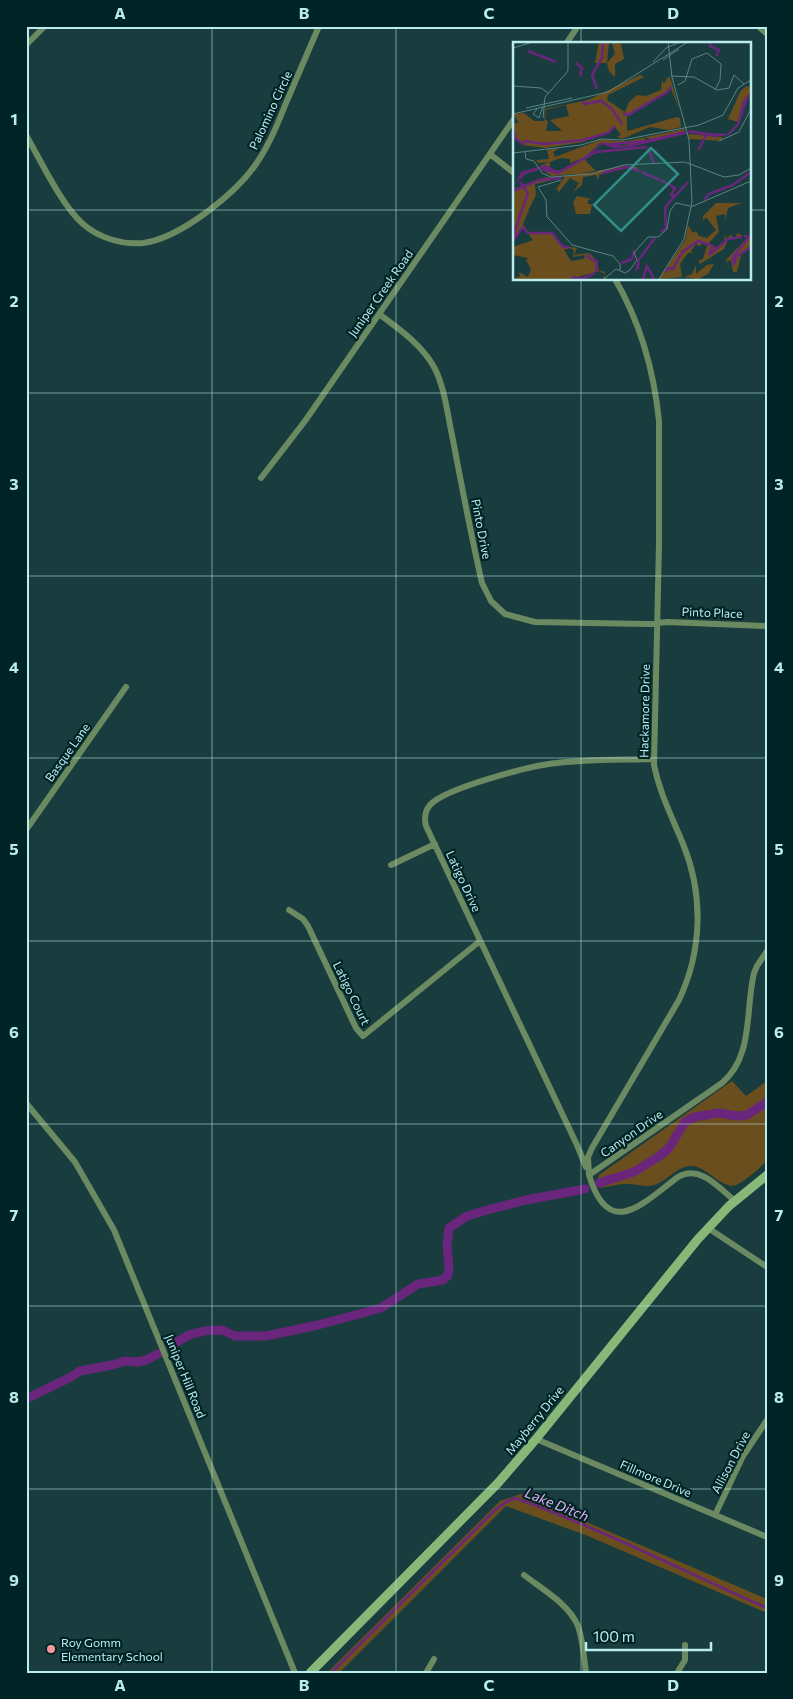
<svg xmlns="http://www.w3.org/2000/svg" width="793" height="1699" font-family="Commissioner,sans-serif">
  <rect width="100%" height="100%" fill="#193d3e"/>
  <path fill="#6a4e1e" d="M732 1081 746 1096 767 1081V1161C758 1169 747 1180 736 1185 722 1190 707 1166 691 1166 675 1167 668 1181 654 1185 647 1188 636 1184 628 1184 619 1184 610 1186 601 1188 598 1183 597 1181 599 1175Z
    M521 1494 767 1599V1613L588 1536 506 1506 339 1673H327L500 1501Z"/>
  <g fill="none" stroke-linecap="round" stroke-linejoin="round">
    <path stroke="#6a257d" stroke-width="2.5" d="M332 1672 495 1510 506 1502 515 1498C602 1529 683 1571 767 1608"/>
    <path stroke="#6a257d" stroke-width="9" d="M599 1183 634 1172 661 1155 669 1148 685 1122 694 1117 719 1113 737 1116 747 1115 767 1102
      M170 1346 189 1335 204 1331 222 1330 235 1336H266L318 1325 381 1308 418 1284 443 1280 448 1275 449 1267 447 1246 449 1228 467 1216 487 1210 526 1200 585 1189
      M26 1399 69 1378 80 1371 112 1365 125 1361 137 1362 146 1360 158 1354"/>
    <path stroke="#6b8a62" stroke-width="6" d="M758 26 767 34
      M566 44 578 26
      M26 45 45 26
      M26 135C41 161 62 206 83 224 99 238 122 245 143 243 181 238 238 192 258 161 270 143 278 123 286 103 297 77 308 52 319 26
      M490 154 514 173
      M379 314C398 328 422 345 434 367 445 387 448 418 453 440 462 488 471 535 482 583L491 601 505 614 535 622 647 624 668 622 767 626
      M261 478 305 421 514 119
      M26 830 126 687
      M391 865 435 844
      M289 910 303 919 308 926 356 1028 363 1036 480 941
      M26 1103 75 1162 114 1230 295 1673
      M586 1167 577 1145 426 826C424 818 425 811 430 805 445 788 533 765 557 763 589 759 622 760 653 759
      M589 1175 588 1157 592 1148 679 1000C702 951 704 895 683 844 672 817 660 794 654 765L659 544V421C654 372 640 322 615 279
      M735 1201C719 1188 700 1164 678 1177 644 1202 609 1242 589 1175L722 1083C754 1056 745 1010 754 973L757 966 767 951
      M708 1228 767 1267
      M536 1439 767 1537
      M715 1515 743 1456 767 1420
      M524 1575C542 1589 569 1604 578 1626 583 1640 584 1658 586 1673
      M426 1673 434 1659
      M677 1673 685 1660V1645"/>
    <path stroke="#88b878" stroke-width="9" d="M310 1673 498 1483 536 1439 698 1239 729 1206 767 1175"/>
  </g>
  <path fill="none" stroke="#bbedee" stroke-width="1" stroke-opacity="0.55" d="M212 26V1673M396 26V1673M581 26V44M26 210H514M749 210H767M581 279V1673M26 393H767M26 576H767M26 758H767M26 941H767M26 1124H767M26 1306H767M26 1489H767"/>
  <circle fill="#f59b9d" stroke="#002425" stroke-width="2" cx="51" cy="1649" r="5"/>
  <g text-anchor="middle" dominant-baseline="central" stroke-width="4.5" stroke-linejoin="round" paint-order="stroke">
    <g font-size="12" fill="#bbedee" stroke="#002425">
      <text transform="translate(270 110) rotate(-65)">Palomino Circle</text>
      <text transform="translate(380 293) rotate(-55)">Juniper Creek Road</text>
      <text transform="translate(482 529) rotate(79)">Pinto Drive</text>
      <text transform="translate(712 612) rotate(2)">Pinto Place</text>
      <text transform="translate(644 711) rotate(-89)">Hackamore Drive</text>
      <text transform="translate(67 752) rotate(-55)">Basque Lane</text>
      <text transform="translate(464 881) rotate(65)">Latigo Drive</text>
      <text transform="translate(352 993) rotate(64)">Latigo Court</text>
      <text transform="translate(631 1133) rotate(-35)">Canyon Drive</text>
      <text transform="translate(186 1376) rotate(68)">Juniper Hill Road</text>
      <text transform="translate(534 1420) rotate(-51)">Mayberry Drive</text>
      <text transform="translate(730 1462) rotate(-62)">Allison Drive</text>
      <text transform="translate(656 1478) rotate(23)">Fillmore Drive</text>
    </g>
    <g font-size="12" fill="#bbedee" stroke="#002425" text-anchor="start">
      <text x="61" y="1642">Roy Gomm<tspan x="61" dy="14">Elementary School</tspan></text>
    </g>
    <g font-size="14" font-style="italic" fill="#e4aff4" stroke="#002425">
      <text transform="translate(557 1504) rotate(22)">Lake Ditch</text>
    </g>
  </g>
  <g transform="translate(513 42)">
    <rect width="238" height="238" fill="#193d3e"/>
    <path d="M86 0H96L94 21 102 12 99 0 108 2 111 17 102 22V35L96 29 94 21H82ZM127 33 131 35 95 53 94 58 112 70 116 60 124 53 133 54 148 48 149 38 151 42 154 36 157 35 167 69 157 44 154 50 114 73V89L164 75 167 76 168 85 156 88 137 85 109 97 104 95 108 93 102 85 95 91 70 100 32 106 9 103 0 94V81H6L0 72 11 71 21 79H31L32 67 75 58ZM53 63 56 74 37 78 49 89H33L35 80 32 77 33 68ZM233 44 237 45V51L230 59 225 80 215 77 227 50ZM171 87 172 90 137 100 136 96H131L134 101 120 103 87 101 72 115 57 121V117L48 116 37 120V125L26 124 36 120 25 121 23 118 36 117 34 108 47 106 40 110 42 115 87 98 114 99ZM175 92 209 95V99L176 97ZM71 117 84 130 39 134 27 126 48 129ZM112 124 123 125 128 129 114 126 86 133 85 138 83 133 70 135 69 143 60 150 66 141 57 136 45 151V147L42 149 52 134ZM33 135 49 136 22 142 23 153 15 169 18 171 15 170 10 182 16 191 39 190 50 204 64 206 61 213 76 211 85 220V228L92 230V236L90 237H86H90L92 232 86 229 58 237H0L7 234 6 230 15 235 18 227 13 218 15 216 0 213V205L20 198 10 185 0 197V147ZM56 206 61 208 60 215 72 213 71 217 58 219 51 208ZM64 154 79 157 75 158V162H79L77 172H63L60 160ZM203 161H229L215 166 212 179V172L203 174 206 190 196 201 205 207 213 200 211 196 213 193V197L219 192V196L223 195 224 191 230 194 215 198 211 207 187 222 185 219 190 217 194 204 190 200 187 204 183 202 178 209 180 211H175L167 222 169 235 146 237 172 198 175 183 180 191 183 189 186 194 194 196 203 188 193 175 190 179V174ZM231 194H235L237 195V205L228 213 224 230H220L218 218 214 219 217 229 213 218 235 195ZM201 222 195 232 185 237 171 235 179 232 183 223V232L194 223Z" fill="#6a4e1e" fill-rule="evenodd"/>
    <path d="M237 51 226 83 216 93 201 95 177 91 118 105 100 106 89 102 77 113 45 130 29 126 10 131 0 147 8 130 32 123 45 129 72 115 89 100 110 104 175 90 214 92 224 82 230 59Z" fill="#6a257d"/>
    <path fill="none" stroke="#6a257d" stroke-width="2.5" d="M197 0V4L206 8 203 14M15 9 43 20M63 21 69 26 67 34M84 47 79 33 89 16 90 0M87 58 99 67 109 82M70 59 71 62 88 59M110 71 115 73 154 50 158 45M0 86 3 97 12 103M176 89 200 93M11 99 31 102 70 98 95 91 102 84M134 99 172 90M99 102 134 99M135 106 141 121M185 108 193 94M28 127 45 131 83 110 134 105M128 130 147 138M89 131 113 125 127 129M7 137 11 131 25 127M148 138 162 146 158 153 161 154M0 149 26 138 48 136M191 158 196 152 220 143 238 130M152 169 153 164 175 140M148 190 153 187 152 169M16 191H39L50 205H56M0 194 15 151 7 140M231 194 236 195 220 215 221 223 223 215 238 205M0 198 10 185 15 191M76 212 75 215 84 220 83 230M127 216 142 196M108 221 119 217 121 208M126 222 125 224V226L124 227 126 216M153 230 155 226 160 227 169 210 185 199 200 204 196 213 215 197 229 195M59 235 69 237 82 231M130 237 134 224 141 237"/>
    <path fill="none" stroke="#5a8384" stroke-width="1" d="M0 6 20 0M150 18 166 7M140 20 153 6 167 0M158 34 181 35 204 48 216 46 221 33 231 42M165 43 172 39 179 17 194 11 208 22 207 38 202 48M0 44 28 46 35 51M13 66 59 56M24 67 20 72 26 76 30 64M0 72 95 50 175 0M30 76 32 55 55 29V0M206 99 226 90 238 67M12 110 13 117 21 119 29 131 38 135 78 132 111 123 172 120 211 135 226 133 238 126M0 111 68 103 88 97 110 98 186 83 210 73 225 46 238 38M178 165 238 139M38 179 59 203 100 214 107 222V228M39 180 34 175 33 158 25 145 48 138M91 237 103 227 112 231 117 228 124 218 121 211 125 206 135 195H145L154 187 157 169 163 161 177 164M146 237 171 197 179 160 176 98 159 35 155 0"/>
    <path fill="#318e88" fill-opacity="0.15" stroke="#318e88" stroke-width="2.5" d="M138 106 165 132 108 189 81 163Z"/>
    <rect width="238" height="238" fill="none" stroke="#bbedee" stroke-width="2.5"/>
  </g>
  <rect width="793" height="1699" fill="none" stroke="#002425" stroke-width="55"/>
  <path d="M586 1642v8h125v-8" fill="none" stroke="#bbedee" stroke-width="2.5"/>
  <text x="593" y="1642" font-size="15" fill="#bbedee" stroke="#002425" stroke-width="4" paint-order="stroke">100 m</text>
  <rect x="28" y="28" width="738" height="1644" fill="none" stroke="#bbedee" stroke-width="2"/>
  <g font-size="16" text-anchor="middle" font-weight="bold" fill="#bbedee">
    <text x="120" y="19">A</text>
    <text x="304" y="19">B</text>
    <text x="489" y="19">C</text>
    <text x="673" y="19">D</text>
    <text x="14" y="125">1</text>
    <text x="779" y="125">1</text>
    <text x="14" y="307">2</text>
    <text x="779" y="307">2</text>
    <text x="14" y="490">3</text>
    <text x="779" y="490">3</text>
    <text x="14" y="673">4</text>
    <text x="779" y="673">4</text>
    <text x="14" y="855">5</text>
    <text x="779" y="855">5</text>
    <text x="14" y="1038">6</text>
    <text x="779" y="1038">6</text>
    <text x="14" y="1221">7</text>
    <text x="779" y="1221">7</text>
    <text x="14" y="1403">8</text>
    <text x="779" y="1403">8</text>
    <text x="14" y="1586">9</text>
    <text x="779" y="1586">9</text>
    <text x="120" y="1691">A</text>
    <text x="304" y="1691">B</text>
    <text x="489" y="1691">C</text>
    <text x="673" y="1691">D</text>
  </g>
</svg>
